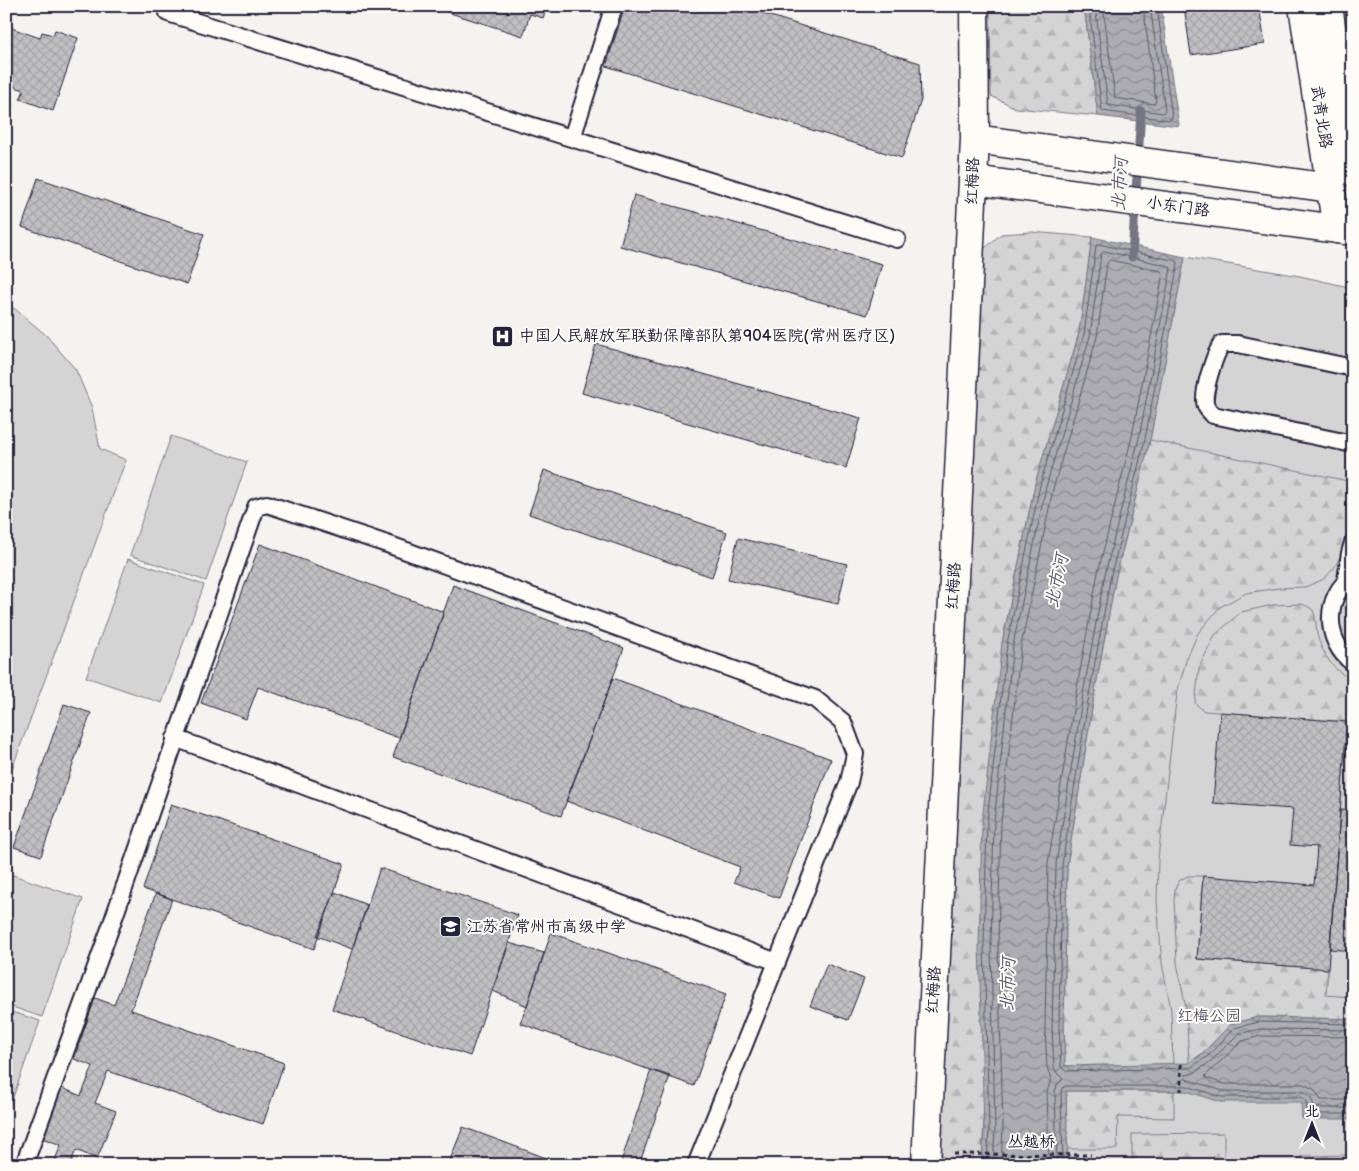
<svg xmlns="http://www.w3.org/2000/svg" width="1359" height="1171" font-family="'Balsamiq Sans','LXGW WenKai TC',sans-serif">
  <defs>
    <pattern id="forest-firs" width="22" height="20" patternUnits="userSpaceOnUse" patternTransform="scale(1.25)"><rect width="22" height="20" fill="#d5d4d5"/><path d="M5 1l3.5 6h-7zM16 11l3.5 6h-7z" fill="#b7b6b8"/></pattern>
    <pattern id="water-waves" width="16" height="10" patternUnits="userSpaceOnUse" patternTransform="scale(1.25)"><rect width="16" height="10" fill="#acacb2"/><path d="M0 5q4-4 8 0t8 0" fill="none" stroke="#8c8c92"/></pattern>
    <pattern id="building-cross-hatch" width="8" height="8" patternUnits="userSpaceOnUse" patternTransform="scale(1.25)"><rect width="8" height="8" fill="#c0bfc2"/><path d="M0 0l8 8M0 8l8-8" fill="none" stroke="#a5a4a8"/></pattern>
  </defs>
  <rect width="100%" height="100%" fill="#f4f3ef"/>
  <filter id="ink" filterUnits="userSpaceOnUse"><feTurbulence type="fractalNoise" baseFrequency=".02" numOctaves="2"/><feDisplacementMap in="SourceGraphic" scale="10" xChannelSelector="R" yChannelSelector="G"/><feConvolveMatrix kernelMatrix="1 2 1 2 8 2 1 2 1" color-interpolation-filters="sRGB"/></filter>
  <g filter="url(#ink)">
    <path fill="#d5d4d5" stroke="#7c7b88" d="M1185 257 1300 276 1353 288V1165H1068L1065 1066 1116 576 1150 440Z
      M6 305 15 309 46 335 76 370 92 408 100 449 126 460 6 785Z
      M171 436 247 462 206 581 130 555Z
      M128 559 204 585 162 703 86 677Z
      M7 873 83 899 42 1017 6 1005Z
      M6 1010 40 1021 6 1117Z"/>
    <path fill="url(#forest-firs)" stroke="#7c7b88" d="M990 6H1084L1098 116 1016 108 991 96Z
      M1031 232 1092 237 1079 333 1035 484 1002 643 982 1165H935L974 269 985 248 1001 234Z
      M1150 440 1353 482V516L1340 557 1334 568 1324 579 1305 587 1279 588 1246 593 1220 607 1198 633 1186 661 1177 693 1158 859 1157 902 1162 963 1171 1010 1173 1064 1065 1066 1064 1027 1067 866 1094 696 1116 576Z
      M1301 604 1307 606 1313 610C1316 618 1316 626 1317 634 1322 654 1334 672 1353 680V811L1340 810 1347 722 1204 711 1195 703 1199 668 1215 635 1241 612 1273 605Z
      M1187 876H1203L1197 959 1328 969 1326 995 1353 997V1019L1258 1017 1231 1024 1204 1052 1189 1063 1186 1008 1177 963 1174 901 1175 889 1179 881Z
      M1066 1091H1174V1118L1118 1117 1117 1149H1067Z
      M1224 1133V1165H1132V1134Z
      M1353 1155V1165H1301V1156Z"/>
    <path fill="url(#water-waves)" stroke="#757582" d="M1084 6H1161L1179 126 1098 116Z
      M1092 237 1185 257 1150 440 1116 576 1094 696 1067 866 1064 1027 1065 1066 1189 1063 1204 1052 1231 1024 1258 1017 1353 1019V1119H1302L1301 1102H1221L1186 1091H1066L1068 1165H982L984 1129 979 944 982 821 1002 643 1035 484 1079 333Z"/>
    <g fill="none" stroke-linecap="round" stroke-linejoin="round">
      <path stroke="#59596b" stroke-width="1" d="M1089 6 1102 111 1170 120 1172 117 1157 6
        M1095 6 1108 105 1163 113 1165 110 1150 6
        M1103 6 1115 98 1154 104 1156 101 1143 6
        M1353 1030 1260 1029 1238 1034 1211 1061 1194 1073 1186 1075 1184 1077 1186 1079 1223 1091H1302L1310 1096 1315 1108H1353
        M1353 1037 1260 1036 1242 1041 1205 1076 1207 1078 1224 1084H1303L1314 1089 1321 1100H1353
        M987 1165 989 1129 984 944 987 821 1007 644 1040 485 1084 334 1096 246 1098 244 1177 261 1178 263 1145 439 1111 575 1089 695 1062 865 1059 1027 1061 1067 1066 1071 1190 1068 1208 1056 1234 1028 1259 1022 1353 1024
        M993 1165 995 1129 991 944 994 822 1013 645 1046 487 1090 336 1101 254 1104 251 1169 266 1171 268 1139 438 1105 574 1083 694 1056 864 1052 1027 1054 1067 1057 1073 1063 1079 1057 1085 1055 1091 1057 1165
        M1001 1165 1003 1128 998 944 1001 822 1021 646 1053 489 1097 337 1107 263 1110 260 1161 271 1163 274 1132 436 1098 572 1076 693 1048 863 1045 1028 1047 1067 1051 1079 1047 1092 1049 1165
        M1063 1165 1061 1092 1062 1088 1066 1086H1187L1222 1097H1301L1306 1101 1307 1112 1308 1114H1353"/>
      <path stroke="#757582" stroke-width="9" d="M1132 257 1141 111"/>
    </g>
    <path fill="url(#building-cross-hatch)" stroke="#22223b" d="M428 6H547L543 18 530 14 523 36Z
      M625 6H760L758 12 920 63 921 100 902 158 606 66Z
      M1184 6H1259L1265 44 1191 55Z
      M6 26 40 38 42 32 53 35 55 30 78 38 53 111 20 99 24 90 6 84Z
      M6 98 15 101 6 125Z
      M38 178 204 234 187 284 22 227Z
      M634 195 882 264 867 315 620 246Z
      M596 344 861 418 846 468 582 393Z
      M544 470 727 532 712 577 529 514Z
      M738 538 847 564 838 604 728 579Z
      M260 544 444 612 399 738 258 687 246 719 201 703Z
      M453 585 624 648 561 816 393 757Z
      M613 678 831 759 779 898 734 882 740 867 566 801Z
      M64 704 91 713 41 856 14 847Z
      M1220 712 1347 722 1328 969 1197 959 1203 876 1314 885 1317 847 1290 845 1293 809 1213 803Z
      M171 804 344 864 314 949 143 889Z
      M1340 810 1353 811V980H1350L1352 951 1330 949Z
      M380 868 518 915 470 1056 332 1009Z
      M335 892 367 905 352 949 317 936Z
      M156 893 172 899 131 1010 284 1063 263 1124 108 1071 95 1103 116 1111 97 1159 76 1150 70 1165H53L61 1145 42 1138 62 1088 81 1096 93 1066 74 1059 95 998 114 1005Z
      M551 933 726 994 694 1086 520 1023 527 1006Z
      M509 943 544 953 527 1006 493 991Z
      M827 964 864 979 848 1020 810 1006Z
      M651 1070 670 1076 639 1165H620Z
      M463 1127 565 1165H448Z"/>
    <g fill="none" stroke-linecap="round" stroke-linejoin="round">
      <defs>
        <path id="service" d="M170 6 168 13 897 239
          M572 138 614 6
          M1353 368 1238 344H1222C1215 353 1201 395 1206 406 1207 409 1211 412 1213 415L1353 444
          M1353 576C1323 596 1324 642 1353 663
          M1346 580 1350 553 1353 543
          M175 738 777 962
          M24 1165 111 926 256 507 267 504 390 545 815 699 843 722 855 754 849 782 696 1165"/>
        <path id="tertiary" d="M975 139 1331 188
          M973 180 1337 229
          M926 1165 973 180 975 139 974 6"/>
        <path id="secondary" d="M1303 6 1337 229 1353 231
          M1328 6 1353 172"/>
      </defs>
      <use href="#service" stroke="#22223b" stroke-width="20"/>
      <use href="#tertiary" stroke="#22223b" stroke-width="31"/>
      <use href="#secondary" stroke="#22223b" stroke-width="31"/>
      <path stroke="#22223b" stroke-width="3" stroke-dasharray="4 4" stroke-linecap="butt" d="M1181 1064V1091
        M954 1154 1091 1155"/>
      <use href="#service" stroke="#fdfcf7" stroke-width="16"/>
      <use href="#tertiary" stroke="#fdfcf7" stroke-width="28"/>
      <use href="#secondary" stroke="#fdfcf7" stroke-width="28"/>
    </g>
  </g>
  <defs>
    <symbol id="hospital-square" viewBox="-11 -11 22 22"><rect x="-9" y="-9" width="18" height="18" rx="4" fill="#22223b" stroke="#fdfcf7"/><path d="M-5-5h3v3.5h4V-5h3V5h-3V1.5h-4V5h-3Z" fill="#fff"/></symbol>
    <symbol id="school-square" viewBox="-11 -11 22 22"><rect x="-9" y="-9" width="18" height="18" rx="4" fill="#22223b" stroke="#fdfcf7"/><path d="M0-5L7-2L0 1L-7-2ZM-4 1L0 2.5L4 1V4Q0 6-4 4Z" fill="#fff"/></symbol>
  </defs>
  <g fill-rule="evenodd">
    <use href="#hospital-square" x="490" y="324" width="25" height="25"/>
    <use href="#school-square" x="438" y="914" width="25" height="25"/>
  </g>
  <g text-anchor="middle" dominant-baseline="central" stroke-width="4" stroke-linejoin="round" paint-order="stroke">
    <g font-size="16" fill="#22223b" stroke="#fdfcf7">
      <text transform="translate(1321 117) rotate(81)">武青北路</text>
      <text transform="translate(973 181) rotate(-88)">红梅路</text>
      <text transform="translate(1178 207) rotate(8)">小东门路</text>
      <text transform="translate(954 586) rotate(-87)">红梅路</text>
      <text transform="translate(934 990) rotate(-87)">红梅路</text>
      <text x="1031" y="1142">丛越桥</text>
    </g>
    <g font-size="16" fill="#22223b" stroke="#fdfcf7" text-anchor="start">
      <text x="519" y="336">中国人民解放军联勤保障部队第904医院(常州医疗区)</text>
      <text x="466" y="927">江苏省常州市高级中学</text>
    </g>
    <g font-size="16" fill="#585769" stroke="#fdfcf7">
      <text x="1209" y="1016">红梅公园</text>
    </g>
    <g font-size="18" font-style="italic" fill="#59596b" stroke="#fdfcf7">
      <text transform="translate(1120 184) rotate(-87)">北市河</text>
      <text transform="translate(1057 581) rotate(-78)">北市河</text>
      <text transform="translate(1008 984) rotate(-88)">北市河</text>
    </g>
  </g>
  <rect width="1359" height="1171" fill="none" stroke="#fdfcf7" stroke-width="25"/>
  <rect x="12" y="12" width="1334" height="1146" fill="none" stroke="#22223b" stroke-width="2" filter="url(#ink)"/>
  <g transform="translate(1312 1124)" stroke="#fdfcf7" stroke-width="4" paint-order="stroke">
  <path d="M0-4L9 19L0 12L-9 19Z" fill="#22223b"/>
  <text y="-8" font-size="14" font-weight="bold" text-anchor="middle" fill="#22223b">北</text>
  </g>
</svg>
